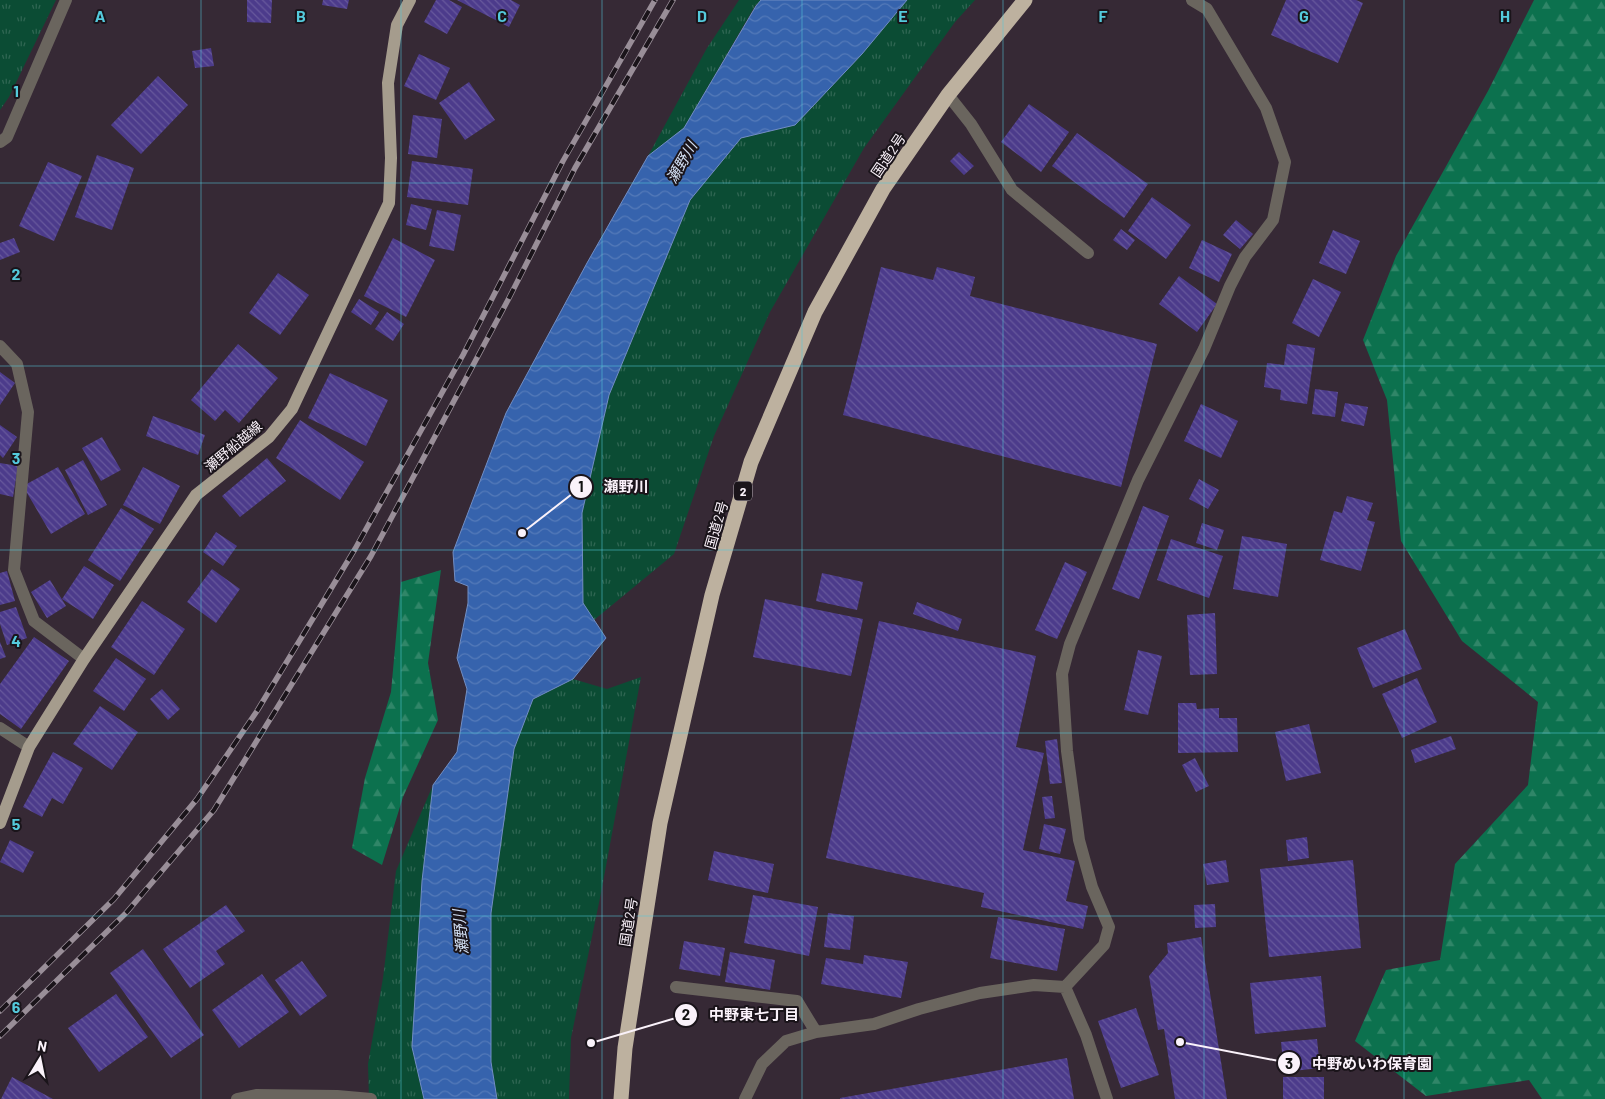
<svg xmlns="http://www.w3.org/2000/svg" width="1605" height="1099" font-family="Barlow,'Noto Sans JP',sans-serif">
  <defs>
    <pattern id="grass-tufts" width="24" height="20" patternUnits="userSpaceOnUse" patternTransform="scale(1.25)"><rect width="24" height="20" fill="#0b4c34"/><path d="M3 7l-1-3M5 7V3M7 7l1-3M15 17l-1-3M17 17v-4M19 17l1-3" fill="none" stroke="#2f6652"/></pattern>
    <pattern id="forest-firs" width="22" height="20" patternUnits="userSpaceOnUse" patternTransform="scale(1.25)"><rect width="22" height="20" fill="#0c714e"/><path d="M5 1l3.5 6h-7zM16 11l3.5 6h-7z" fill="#308668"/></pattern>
    <pattern id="water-waves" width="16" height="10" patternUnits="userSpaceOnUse" patternTransform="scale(1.25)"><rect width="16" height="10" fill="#3663ad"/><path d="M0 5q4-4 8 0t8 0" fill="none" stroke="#547ab9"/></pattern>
    <pattern id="building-back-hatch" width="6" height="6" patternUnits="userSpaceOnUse" patternTransform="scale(1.25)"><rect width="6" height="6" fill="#4c3b8b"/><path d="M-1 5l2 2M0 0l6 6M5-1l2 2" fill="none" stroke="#67589c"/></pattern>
  </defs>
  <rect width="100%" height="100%" fill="#362935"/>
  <path fill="url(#grass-tufts)" d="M0 0H56L9 97 0 110Z
    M739 0H761L755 6 684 128 648 156 707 48Z
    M907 0H975L955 22 864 148 770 312 714 436 674 554 594 620 583 603 582 513 609 395 690 200 741 138 795 125 862 54Z
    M641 677 601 893 571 1038 569 1099H497L491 1062V913L514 749 533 699 573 679 607 689Z
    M433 785 422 881 412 1047 424 1099H369L368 1064 383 978 396 871Z"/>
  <path fill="url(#forest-firs)" d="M1534 0H1605V1099H1542L1529 1080 1426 1096 1355 1041 1386 970 1440 960 1455 864 1528 785 1538 702 1462 641 1401 541 1387 400 1363 340 1396 256 1488 91Z
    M441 570 428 663 438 720 403 797 382 865 352 848 365 778 391 692 401 582Z"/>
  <path fill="url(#water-waves)" stroke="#718ec4" d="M761 0H907L862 54 795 125 741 138 690 200 609 395 582 513 583 603 606 638 573 679 533 699 514 749 491 913V1062L497 1099H424L412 1047 422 881 433 785 457 752 467 689 457 658 468 603V586L455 581 453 552 506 413 587 263 648 156 684 128 756 6Z"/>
  <path fill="url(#building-back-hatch)" d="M247 0H272L271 23 247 22Z
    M323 0H349L347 9 322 5Z
    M436 0H449L462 7 447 34 424 22Z
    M457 0H511L520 5 509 27Z
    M1286 0H1356L1363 3 1338 63 1271 35Z
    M211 48 214 66 195 68 192 51Z
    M419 54 450 68 436 100 404 86Z
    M158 76 188 105 141 154 111 125Z
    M469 82 495 120 465 140 439 103Z
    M1029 104 1069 132 1041 172 1001 142Z
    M413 115 442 119 437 158 408 154Z
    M1077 133 1148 184 1124 218 1052 166Z
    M959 152 974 166 964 175 950 161Z
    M97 155 134 168 112 230 75 217Z
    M412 161 473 169 468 205 407 197Z
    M48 162 82 176 54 241 19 226Z
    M1152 197 1191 225 1166 259 1128 231Z
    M411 204 432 209 426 230 406 225Z
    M437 210 461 215 454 251 429 246Z
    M1236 220 1253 234 1240 249 1223 235Z
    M1121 229 1135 240 1127 250 1113 240Z
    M1333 230 1360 241 1346 274 1319 263Z
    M14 238 20 252 0 260V243Z
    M393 238 435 260 406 317 364 296Z
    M1202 240 1232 254 1219 282 1189 268Z
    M881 267 933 280 937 267 975 277 970 296 1157 344 1121 487 843 415Z
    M278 273 309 295 280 335 249 313Z
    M1179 276 1217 304 1197 332 1159 304Z
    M1313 279 1341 292 1319 337 1292 323Z
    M359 299 379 312 371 325 351 312Z
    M387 312 404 324 393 341 375 329Z
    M238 344 278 378 239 423 225 410 215 421 191 400Z
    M1287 344 1315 348 1307 404 1280 400 1281 390 1264 387 1267 363 1284 365Z
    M0 372 15 383 0 405Z
    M330 373 388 400 366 446 308 418Z
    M1315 389 1338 392 1335 417 1312 414Z
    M1345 403 1368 407 1364 426 1341 421Z
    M1201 404 1238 421 1221 458 1184 441Z
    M153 416 205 435 198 455 146 436Z
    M300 420 364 462 340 500 276 458Z
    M0 425 17 437 3 458 0 455Z
    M102 437 121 470 101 481 82 448Z
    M267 458 286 481 240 517 222 496Z
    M83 460 107 505 88 515 65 470Z
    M0 463 18 466 13 497 0 494Z
    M58 467 85 514 51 534 23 486Z
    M143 467 180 486 160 524 123 505Z
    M1199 479 1219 490 1208 509 1189 499Z
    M1347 496 1373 503 1367 520 1375 522 1361 571 1320 560 1334 511 1342 513Z
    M1143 506 1169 516 1139 599 1112 589Z
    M121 508 154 529 120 581 88 560Z
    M1202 523 1224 530 1217 550 1196 543Z
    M216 532 237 546 223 566 203 552Z
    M1242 536 1287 544 1278 597 1233 589Z
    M1171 539 1223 556 1209 598 1157 580Z
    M1065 562 1087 572 1057 639 1035 630Z
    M84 566 114 585 93 619 62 599Z
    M212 569 240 589 216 623 187 602Z
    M7 571 15 601 0 605V573Z
    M822 573 863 582 857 610 816 601Z
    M50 580 66 606 47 618 31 592Z
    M765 599 863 619 851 676 753 657Z
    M142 601 185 629 154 675 111 647Z
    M917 602 962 619 958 631 913 614Z
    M16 607 27 638 7 645 0 624V612Z
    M1215 613 1217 674 1190 675 1187 615Z
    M879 621 1036 656 1016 747 1044 753 1023 850 1075 861 1066 901 1088 906 1083 929 981 907 984 893 826 858Z
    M1405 629 1422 669 1373 688 1357 648Z
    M34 637 69 661 21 729 0 714V684Z
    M0 642 6 657 0 659Z
    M1138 650 1162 656 1148 715 1124 710Z
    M116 658 146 679 124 711 93 691Z
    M1417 678 1437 722 1402 738 1382 694Z
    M162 689 180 709 168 720 150 699Z
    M1178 703H1196L1197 709 1219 708V718H1237L1238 752 1178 753Z
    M100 706 138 732 112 770 73 744Z
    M1309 724 1321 773 1286 781 1275 732Z
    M1451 736 1456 749 1415 763 1411 750Z
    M1057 739 1062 783 1050 784 1045 741Z
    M53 752 83 768 63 804 52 798 42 817 23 807Z
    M1195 758 1209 786 1196 792 1182 765Z
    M1052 796 1055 818 1045 819 1042 797Z
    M1044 824 1066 829 1060 854 1039 849Z
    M1307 837 1309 858 1288 861 1286 840Z
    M10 840 34 852 23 873 0 862Z
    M714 851 774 864 768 893 708 880Z
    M1226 860 1229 882 1207 885 1203 864Z
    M1353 860 1361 948 1269 957 1260 869Z
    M753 895 818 907 809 956 744 943Z
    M1215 904 1216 927 1195 928 1194 905Z
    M226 905 245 931 216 951 225 964 190 988 163 949Z
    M828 913 854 916 850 950 824 947Z
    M998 917 1065 929 1057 971 990 958Z
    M1201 937 1227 1099H1175L1164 1029 1158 1030 1149 976 1168 953 1167 943Z
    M684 941 725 948 720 976 679 969Z
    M143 949 204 1035 171 1058 110 973Z
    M730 952 775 960 770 990 725 982Z
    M864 955 908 962 901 998 821 984 826 958 863 964Z
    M302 961 327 996 300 1016 275 980Z
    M262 974 289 1012 239 1048 212 1010Z
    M1321 976 1326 1027 1255 1034 1250 983Z
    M116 994 148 1037 99 1072 68 1028Z
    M1136 1008 1159 1075 1121 1088 1098 1021Z
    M1317 1039 1320 1068 1284 1072 1281 1042Z
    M1067 1058 1074 1099H840V1098Z
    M12 1077 53 1099H1Z
    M1283 1077H1324V1099H1283Z"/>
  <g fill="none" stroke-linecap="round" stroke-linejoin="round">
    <path stroke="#6a655e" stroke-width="12" d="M948 95 971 124 1012 190 1088 253
      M0 142 7 137 66 0
      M0 346 17 364 28 412 14 570 34 621 84 659
      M0 728 29 747
      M676 987 797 1001 816 1032
      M1065 987 1104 945 1109 927 1092 887 1079 840 1067 751 1062 674 1070 644 1138 480 1204 349 1230 286 1245 257 1273 220 1285 162 1266 108 1207 9 1192 0
      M1065 987 1086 1035 1107 1099
      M237 1099 256 1095 337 1096 371 1099
      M745 1099 762 1064 786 1041 816 1032 874 1024 919 1009 980 993 1034 985 1065 987"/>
    <path stroke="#a59c8d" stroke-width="12" d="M0 823 29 747 84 659 196 495 269 437 292 409 389 203 391 158 388 83 397 25 410 0"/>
    <path stroke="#bdb19f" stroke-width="15" d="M621 1099 625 1048 660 823 712 595 751 462 815 312 883 189 948 95 1025 0"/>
    <defs>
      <path id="rail" d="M0 1011 114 899 197 799 257 711 355 549 463 355 563 161 655 0
        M0 1036 126 913 214 810 371 556 509 298 575 168 673 0"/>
    </defs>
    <use href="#rail" stroke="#998e98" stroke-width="5.5"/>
    <use href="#rail" stroke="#1a141a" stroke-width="4" stroke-dasharray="11" stroke-linecap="butt"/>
  </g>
  <path fill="none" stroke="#54cadc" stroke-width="1" stroke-opacity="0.55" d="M201 0V1099M401 0V1099M602 0V1099M802 0V1099M1003 0V1099M1204 0V1099M1404 0V1099M0 183H1605M0 366H1605M0 550H1605M0 733H1605M0 916H1605"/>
  <g text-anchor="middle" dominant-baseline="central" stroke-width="4" stroke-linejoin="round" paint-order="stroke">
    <rect fill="#1a141a" stroke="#b7afb7" stroke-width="1" x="734" y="481.5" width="18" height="19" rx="4"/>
    <g font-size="12" font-weight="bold" fill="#faf2fa">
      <text x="743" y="491">2</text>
    </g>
    <g font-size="14" fill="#faf2fa" stroke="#1a141a">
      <text transform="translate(888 155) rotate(-56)">国道2号</text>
      <text transform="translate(233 446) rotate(-40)">瀬野船越線</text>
      <text transform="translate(716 525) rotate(-74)">国道2号</text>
      <text transform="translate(628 922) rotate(-81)">国道2号</text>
    </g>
    <g font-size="15" font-style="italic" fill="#d3e0f4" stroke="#1a141a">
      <text transform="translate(681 162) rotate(-60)">瀬野川</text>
      <text transform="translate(460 932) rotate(-95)">瀬野川</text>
    </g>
  </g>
  <g font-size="16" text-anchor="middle" font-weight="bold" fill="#54cadc" stroke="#1a141a" stroke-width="4" stroke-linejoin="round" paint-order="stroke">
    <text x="100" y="22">A</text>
    <text x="301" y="22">B</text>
    <text x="502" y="22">C</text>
    <text x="702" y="22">D</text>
    <text x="903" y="22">E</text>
    <text x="1103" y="22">F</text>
    <text x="1304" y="22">G</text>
    <text x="1505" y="22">H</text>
    <text x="16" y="97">1</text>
    <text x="16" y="280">2</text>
    <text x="16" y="464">3</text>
    <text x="16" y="647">4</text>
    <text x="16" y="830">5</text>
    <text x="16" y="1013">6</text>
  </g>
  <path fill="none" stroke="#faf2fa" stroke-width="2" d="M522 533L581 487M591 1043L686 1015M1180 1042L1289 1063"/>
  <g fill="#faf2fa" stroke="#1a141a" stroke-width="2">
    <circle cx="522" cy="533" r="5"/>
    <circle cx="591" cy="1043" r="5"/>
    <circle cx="1180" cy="1042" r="5"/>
    <circle cx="581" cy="487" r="12"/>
    <circle cx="686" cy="1015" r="12"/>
    <circle cx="1289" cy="1063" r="12"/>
  </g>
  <g font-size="15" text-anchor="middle" font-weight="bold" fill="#111">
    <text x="581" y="492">1</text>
    <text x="686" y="1020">2</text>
    <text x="1289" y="1069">3</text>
  </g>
  <g font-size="15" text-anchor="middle" font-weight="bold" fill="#faf2fa" stroke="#1a141a" stroke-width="4" stroke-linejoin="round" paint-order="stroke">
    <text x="626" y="492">瀬野川</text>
    <text x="754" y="1020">中野東七丁目</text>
    <text x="1372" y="1069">中野めいわ保育園</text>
  </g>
  <g transform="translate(40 1059) rotate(10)" stroke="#1a141a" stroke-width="4" paint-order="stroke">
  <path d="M0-4L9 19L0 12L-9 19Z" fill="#faf2fa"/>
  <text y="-8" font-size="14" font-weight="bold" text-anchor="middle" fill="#faf2fa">N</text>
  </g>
</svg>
